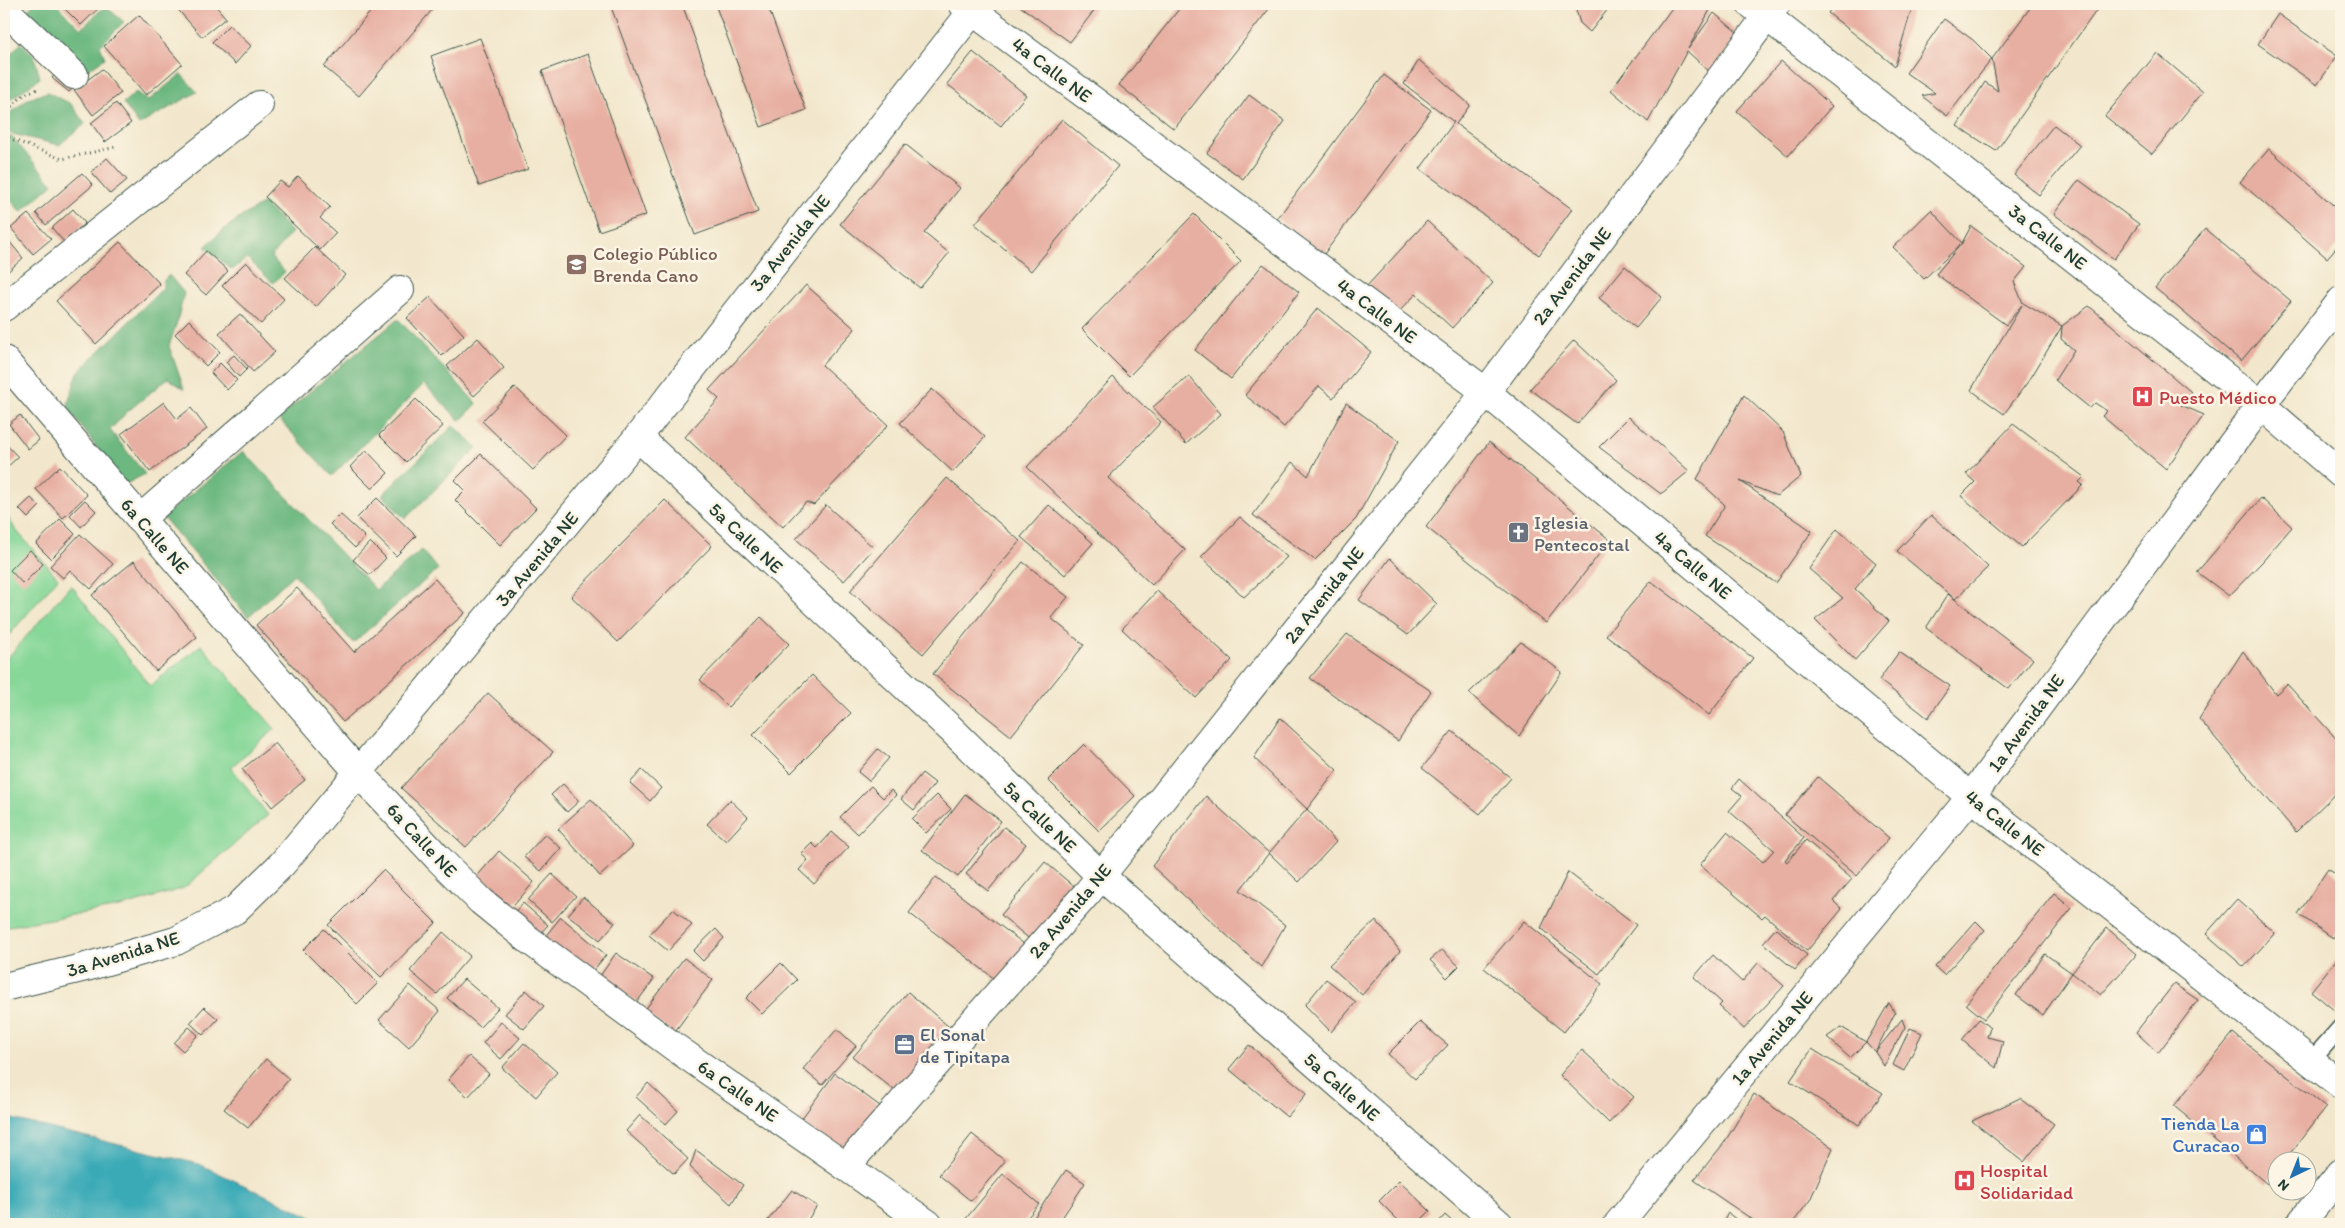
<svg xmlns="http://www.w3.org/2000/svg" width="2345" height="1228" font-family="Itim,sans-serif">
  <rect width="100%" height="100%" fill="#fcf5e5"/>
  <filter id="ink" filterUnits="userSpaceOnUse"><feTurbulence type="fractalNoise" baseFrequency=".02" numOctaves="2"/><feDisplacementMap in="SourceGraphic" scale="10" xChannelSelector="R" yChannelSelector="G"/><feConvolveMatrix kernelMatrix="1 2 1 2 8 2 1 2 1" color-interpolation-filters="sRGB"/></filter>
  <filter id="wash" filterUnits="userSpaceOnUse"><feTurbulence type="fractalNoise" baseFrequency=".0096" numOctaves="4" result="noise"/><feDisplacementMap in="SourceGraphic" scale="20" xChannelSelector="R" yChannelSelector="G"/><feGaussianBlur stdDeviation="1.12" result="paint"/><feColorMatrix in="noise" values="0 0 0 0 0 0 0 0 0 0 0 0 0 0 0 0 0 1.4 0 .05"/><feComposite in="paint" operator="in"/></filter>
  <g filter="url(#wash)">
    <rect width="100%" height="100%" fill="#f2e7cc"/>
    <path fill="#86d798" stroke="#528a66" d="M4 510 15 529 58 578 4 641Z
      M71 585 150 686 201 645 275 729 231 767 268 815 184 888 125 906 4 927V662Z"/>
    <path fill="#6cb880" stroke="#467a5a" d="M34 4H56L81 29 105 6 124 22 100 46 105 58 82 74 21 16Z
      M21 43 34 56 40 78 4 104V61Z
      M181 74 197 92 139 125 123 103 136 92 148 101Z
      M47 92 71 104 85 124 59 145 4 132V119L26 100Z
      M11 136 53 184 21 212 4 193V142Z
      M264 203 292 232 271 257 285 272 273 283 247 258 232 270 205 247C223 228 242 216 264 203Z
      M169 275 184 293 177 322 169 346 184 389 168 378 127 412 110 430 145 474 124 485 67 407 78 372 163 288V281Z
      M398 319 477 404 460 421 424 384 332 476 278 418Z
      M454 425 477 448 405 519 382 495Z
      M243 451 376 590 421 550 438 569 353 643 294 574 248 617 163 517Z"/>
    <path fill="#3aaab7" stroke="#2c7476" d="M4 1117 199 1164 327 1224H4Z"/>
    <g id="blocks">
      <path fill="#e7afa2" d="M60 4H103L81 25Z
        M173 4H214L226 18 202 37Z
        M377 4H437L359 96 324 67Z
        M610 4H682L758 212 695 235Z
        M715 4H767L806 110 761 127Z
        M1017 4H1099L1070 42Z
        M1183 4H1273L1174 129 1119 85Z
        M1570 4H1612L1590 32 1580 23 1575 7Z
        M1675 4H1695L1710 10 1688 49 1714 13 1738 33 1712 74 1687 51 1648 122 1611 90Z
        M1835 4H1913L1895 66 1828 13Z
        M2033 4H2101L1996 151 1957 126 1985 82 1998 91 1992 59Z
        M2278 14 2337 56 2317 85 2258 44Z
        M139 15 182 64 146 95 104 46Z
        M1944 19 1973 40 1992 59 1947 116 1922 96 1935 93 1906 73Z
        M229 25 251 46 235 64 212 42Z
        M480 38 528 169 479 186 431 56Z
        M973 52 1026 95 1001 126 947 84Z
        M2157 53 2203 92 2152 154 2105 116Z
        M588 54 646 215 599 231 542 71Z
        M1419 60 1470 105 1456 124 1572 209 1539 255 1420 169 1454 122 1404 84Z
        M1781 61 1832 106 1788 156 1737 111Z
        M60 68 78 82 69 92 52 78Z
        M102 69 121 93 93 115 74 90Z
        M1384 75 1431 110 1324 254 1277 219Z
        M1249 95 1285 121 1243 179 1207 153Z
        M116 103 131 123 105 142 91 123Z
        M1062 119 1118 166 1031 271 975 224Z
        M2054 125 2080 145 2039 195 2014 175Z
        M905 144 960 188 924 233 949 253 920 288 840 224Z
        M2269 149 2341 212V242L2327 258 2240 182Z
        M107 158 127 180 110 194 91 172Z
        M82 173 93 185 46 225 36 213Z
        M298 176 330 207 320 218 336 233 320 250 265 197 280 181 288 187Z
        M2079 180 2139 224 2114 259 2054 214Z
        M73 209 85 223 64 242 52 228Z
        M1931 210 1962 243 1971 226 2026 267 2014 282 2023 303 2062 326 2089 306 2191 392 2181 405 2204 415 2166 469 2102 416 2107 411 2095 403 2090 408 2055 380 2074 350 2061 339 2062 326 2032 376 2004 414 1971 390 2022 305 2006 325 1936 274 1962 243 1924 279 1893 247Z
        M28 214 51 239 33 254 11 228Z
        M1194 214 1241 261 1129 376 1082 329Z
        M1427 221 1493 283 1452 328 1416 294 1396 315 1366 287Z
        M2205 229 2291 301 2241 361 2155 288Z
        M4 235 23 258 4 275Z
        M120 242 160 284 96 344 56 301Z
        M315 247 345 275 316 307 285 278Z
        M206 251 228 271 206 295 184 275Z
        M246 262 284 299 261 324 222 286Z
        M1263 264 1299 292 1231 379 1195 350Z
        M1625 266 1662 297 1636 328 1599 298Z
        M806 285 855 329 822 365 888 425 814 505 806 502 783 527 685 437 719 399 709 390Z
        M430 297 464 335 442 356 407 318Z
        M1318 308 1371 352 1333 398 1319 386 1284 427 1245 395Z
        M240 314 275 352 253 372 219 333Z
        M189 320 220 352 206 366 175 334Z
        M478 338 504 368 474 396 447 366Z
        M1574 340 1616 380 1577 424 1530 389Z
        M234 355 247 369 239 377 226 362Z
        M220 363 237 380 227 390 211 373Z
        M1189 376 1221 414 1186 444 1153 407Z
        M1113 377 1161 422 1108 478 1185 550 1152 585 1027 467Z
        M515 387 566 435 533 470 482 421Z
        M932 389 985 437 953 472 900 423Z
        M1744 395 1783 432 1801 476 1777 496 1740 481 1812 531 1776 583 1705 536 1725 505 1697 479Z
        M416 399 443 426 406 462 379 435Z
        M164 402 177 419 191 408 207 429 150 472 121 434Z
        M1346 403 1399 441 1356 519 1315 560 1253 515 1292 462 1308 476Z
        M20 415 39 440 28 449 9 424Z
        M1629 417 1689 471 1661 494 1599 447Z
        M2013 424 2084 477 2079 482 2083 485 2022 547 1961 496 1975 482 1966 474Z
        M4 442 18 457 4 470Z
        M1489 442 1610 540 1546 623 1426 527Z
        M366 450 388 473 372 489 350 467Z
        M481 454 536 508 500 545 455 500 465 490 455 480Z
        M60 466 87 495 63 518 36 489Z
        M947 478 1020 541 923 654 850 591Z
        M31 498 40 506 28 518 19 509Z
        M377 498 416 536 396 556 357 518Z
        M2261 498 2292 527 2262 562 2229 596 2197 572Z
        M85 500 96 511 81 527 70 515Z
        M665 500 712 546 618 642 571 596Z
        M826 505 874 548 844 581 796 539Z
        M1049 505 1093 543 1065 575 1021 537Z
        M340 514 365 537 355 548 330 524Z
        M1931 515 1988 567 1955 599 1897 551Z
        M1240 517 1287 557 1244 597 1201 557Z
        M60 519 75 534 51 559 36 544Z
        M1837 529 1876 563 1855 589 1889 621 1855 660 1815 620 1843 598 1809 569Z
        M80 534 113 564 91 589 70 570 63 578 50 566Z
        M370 542 386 558 370 575 353 560Z
        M30 550 43 564 23 584 10 570Z
        M1390 558 1437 604 1408 635 1359 600Z
        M134 561 197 637 156 671 92 595Z
        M1023 562 1068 597 1051 618 1084 645 1011 736 933 674Z
        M435 579 465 613 343 722 256 625 297 588 354 652Z
        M1651 581 1753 658 1709 715 1606 635Z
        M1157 591 1232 660 1196 698 1122 629Z
        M1948 594 2033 659 2009 689 1926 628Z
        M761 617 789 644 728 707 700 680Z
        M1347 634 1431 691 1398 741 1310 678Z
        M1521 642 1562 672 1519 736 1469 693Z
        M2243 651 2276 694 2287 684 2341 744V788L2296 832 2199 719Z
        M1899 652 1950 686 1928 718 1879 680Z
        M812 675 851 713 791 773 753 735Z
        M488 693 553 752 466 847 401 788Z
        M1280 718 1337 770 1307 809 1254 758Z
        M1452 731 1511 778 1480 814 1422 768Z
        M275 743 305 780 272 807 242 769Z
        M1084 744 1135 796 1099 831 1048 780Z
        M878 749 889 758 869 781 858 772Z
        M642 770 661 788 650 801 630 783Z
        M922 773 935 783 914 810 901 799Z
        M1818 777 1889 838 1857 876 1785 815Z
        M1739 779 1804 838 1785 860 1787 862 1806 840 1852 879 1833 901 1842 909 1807 951 1765 915 1762 918 1700 865 1727 832 1763 862 1774 850 1729 811 1742 796 1732 788Z
        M563 784 579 801 567 812 551 795Z
        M871 786 883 798 891 790 896 795 858 834 840 817Z
        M965 794 1001 821 958 877 922 850Z
        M937 795 951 809 926 833 912 819Z
        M1206 796 1269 853 1240 890 1285 925 1261 967 1152 866Z
        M591 799 633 846 600 876 558 829Z
        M730 800 748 817 726 841 707 824Z
        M1307 809 1336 842 1299 882 1269 853Z
        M1004 827 1026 844 988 891 966 874Z
        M832 832 849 847 814 884 799 870 808 860 801 854 812 843 817 848Z
        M545 834 561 848 541 871 524 857Z
        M499 851 534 882 508 912 473 881Z
        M1045 862 1077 889 1033 942 1001 915Z
        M2328 869 2341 878V925L2333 938 2298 914Z
        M383 870 436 923 381 977 328 925Z
        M1568 872 1636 925 1599 974 1541 928Z
        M552 874 576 896 552 922 528 900Z
        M936 877 1032 950 1004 986 909 913Z
        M2054 893 2072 908 1984 1019 1966 1004Z
        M583 897 615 923 600 940 568 915Z
        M2237 899 2275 933 2244 967 2206 934Z
        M523 903 548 925 536 938 511 916Z
        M673 909 692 925 668 951 649 935Z
        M561 917 606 955 588 977 543 939Z
        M1376 920 1400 951 1362 995 1329 965Z
        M1524 921 1602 984 1564 1032 1484 968Z
        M1976 921 1985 930 1944 975 1935 967Z
        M1776 928 1807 955 1795 970 1763 943Z
        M2107 928 2137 954 2101 995 2072 973Z
        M324 929 378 983 357 1004 303 950Z
        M716 929 724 938 703 961 693 951Z
        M443 932 470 956 437 994 410 971Z
        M1442 950 1459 966 1447 978 1430 960Z
        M616 953 654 979 637 1002 600 976Z
        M2045 954 2072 973 2043 1015 2016 995Z
        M2341 954V1016L2311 991Z
        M1713 955 1742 982 1758 963 1784 986 1744 1029 1719 1006 1722 1003 1694 977Z
        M684 958 713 980 673 1034 644 1011Z
        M781 963 797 980 762 1014 746 998Z
        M464 979 498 1008 480 1027 447 998Z
        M1326 979 1356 1002 1331 1032 1305 1005Z
        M2174 984 2198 1000 2158 1053 2136 1032Z
        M410 985 440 1011 409 1047 379 1020Z
        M526 990 544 1006 524 1029 505 1014Z
        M908 992 955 1032 899 1094 853 1057Z
        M1889 1003 1895 1013 1875 1052 1866 1042Z
        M204 1007 218 1019 203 1035 190 1023Z
        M1902 1019 1905 1027 1884 1066 1875 1052Z
        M1979 1019 1990 1028 1987 1037 2003 1041 1996 1068 1962 1040Z
        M501 1022 520 1038 501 1059 483 1043Z
        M1420 1022 1448 1045 1415 1079 1388 1054Z
        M189 1027 198 1035 183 1051 174 1043Z
        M1841 1027 1866 1042 1850 1058 1827 1037Z
        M1910 1028 1922 1033 1904 1071 1893 1065Z
        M837 1029 856 1046 822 1085 803 1069Z
        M2233 1033 2326 1107 2285 1160H2278V1171L2267 1184 2174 1106Z
        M524 1043 557 1072 536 1097 502 1068Z
        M1249 1045 1307 1093 1287 1117 1229 1069Z
        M1812 1049 1883 1093 1859 1125 1790 1081Z
        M1582 1050 1634 1097 1609 1123 1560 1075Z
        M469 1056 489 1074 468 1097 448 1080Z
        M266 1059 289 1079 248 1128 224 1109Z
        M835 1073 884 1109 849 1158 799 1122Z
        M648 1083 678 1111 666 1124 636 1097Z
        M1754 1094 1833 1148 1810 1200 1792 1224H1759L1694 1180 1724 1143Z
        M2020 1098 2054 1124 2024 1162 1972 1121Z
        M640 1115 688 1159 674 1174 626 1131Z
        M972 1134 1005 1161 971 1201 939 1175Z
        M696 1150 743 1185 731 1204 690 1167Z
        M1066 1170 1085 1183 1058 1224H1034L1031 1222Z
        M1003 1174 1039 1204 1022 1224H966L963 1222Z
        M1399 1181 1430 1211 1417 1224H1402L1379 1201Z
        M792 1190 817 1206 805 1224H765Z
        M1728 1213 1742 1224H1722Z
        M1445 1215 1455 1224H1437Z"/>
    </g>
  </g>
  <g filter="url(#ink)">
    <use href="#blocks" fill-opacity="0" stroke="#3f564b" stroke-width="1"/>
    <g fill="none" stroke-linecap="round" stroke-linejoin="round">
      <defs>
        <path id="service" d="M2311 1061 2341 1027"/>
        <path id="minor" d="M963 4 1486 392 1971 797 1618 1224
          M1751 4 2261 405 2341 474
          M4 9 74 75
          M4 307 259 105
          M4 360 357 771 438 858 481 901 529 940 673 1046 928 1224
          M638 437 952 730 1101 876 1499 1224
          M140 519 400 290
          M4 987 86 967 176 941 235 910 282 864 638 437 978 4
          M846 1166 1088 892 1486 392 1776 4"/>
        <path id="tertiary" d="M2341 301 2261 405 1971 797 2341 1085"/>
        <path id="secondary" d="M2300 1224 2341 1173"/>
      </defs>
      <use href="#service" stroke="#3f564b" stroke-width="19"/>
      <use href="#minor" stroke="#3f564b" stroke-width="30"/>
      <use href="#tertiary" stroke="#3f564b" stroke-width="30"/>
      <use href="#secondary" stroke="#3f564b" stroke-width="30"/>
      <path stroke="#3f564b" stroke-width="3" stroke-dasharray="1 4" stroke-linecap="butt" d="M4 113 25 94 40 88
        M4 136 62 159 116 147"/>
      <use href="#service" stroke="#fff" stroke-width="16"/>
      <use href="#minor" stroke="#fff" stroke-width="28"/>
      <use href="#tertiary" stroke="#fff" stroke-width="28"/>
      <use href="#secondary" stroke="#fff" stroke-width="28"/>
    </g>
  </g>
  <defs>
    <symbol id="school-square" viewBox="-11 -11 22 22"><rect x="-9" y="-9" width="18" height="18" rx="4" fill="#8d6e63" stroke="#fcf5e5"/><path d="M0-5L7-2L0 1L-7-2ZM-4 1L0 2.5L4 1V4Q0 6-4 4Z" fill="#fff"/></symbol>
    <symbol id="hospital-square" viewBox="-11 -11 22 22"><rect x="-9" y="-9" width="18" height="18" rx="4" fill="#e0444e" stroke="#fcf5e5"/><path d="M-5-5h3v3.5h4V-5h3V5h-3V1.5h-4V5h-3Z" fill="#fff"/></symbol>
    <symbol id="church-square" viewBox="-11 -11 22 22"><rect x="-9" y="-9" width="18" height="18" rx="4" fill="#6b7280" stroke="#fcf5e5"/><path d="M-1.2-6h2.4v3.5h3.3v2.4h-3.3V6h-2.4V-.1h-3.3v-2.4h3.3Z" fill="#fff"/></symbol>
    <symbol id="office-square" viewBox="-11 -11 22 22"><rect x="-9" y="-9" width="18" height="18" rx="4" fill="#5c6f8a" stroke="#fcf5e5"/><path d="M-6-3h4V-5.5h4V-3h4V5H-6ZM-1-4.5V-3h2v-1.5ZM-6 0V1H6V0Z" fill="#fff"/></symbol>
    <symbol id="shop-square" viewBox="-11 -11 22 22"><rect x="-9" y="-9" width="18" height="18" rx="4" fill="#3f7fe0" stroke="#fcf5e5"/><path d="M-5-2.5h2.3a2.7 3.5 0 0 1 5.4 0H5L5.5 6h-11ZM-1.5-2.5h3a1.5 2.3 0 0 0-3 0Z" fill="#fff"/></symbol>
  </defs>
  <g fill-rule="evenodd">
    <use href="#school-square" x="564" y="252" width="25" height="25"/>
    <use href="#hospital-square" x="2130" y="384" width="25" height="25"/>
    <use href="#church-square" x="1506" y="520" width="25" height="25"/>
    <use href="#office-square" x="892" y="1032" width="25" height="25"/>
    <use href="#shop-square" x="2244" y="1122" width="25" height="25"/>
    <use href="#hospital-square" x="1952" y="1168" width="25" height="25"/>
  </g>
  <g text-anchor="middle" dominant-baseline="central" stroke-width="5" stroke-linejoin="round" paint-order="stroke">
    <g font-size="19" fill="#1f3d34" stroke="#fcf5e5">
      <text transform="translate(1052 70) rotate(37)">4a Calle NE</text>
      <text transform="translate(2048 237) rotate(38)">3a Calle NE</text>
      <text transform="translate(790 243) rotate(-52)">3a Avenida NE</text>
      <text transform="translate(1572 276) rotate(-53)">2a Avenida NE</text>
      <text transform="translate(1377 311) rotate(37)">4a Calle NE</text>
      <text transform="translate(155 536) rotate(49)">6a Calle NE</text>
      <text transform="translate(746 538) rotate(43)">5a Calle NE</text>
      <text transform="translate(537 559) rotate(-50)">3a Avenida NE</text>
      <text transform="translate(1693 565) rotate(40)">4a Calle NE</text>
      <text transform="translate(1324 595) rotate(-52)">2a Avenida NE</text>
      <text transform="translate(2026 723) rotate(-54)">1a Avenida NE</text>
      <text transform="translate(1040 817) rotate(44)">5a Calle NE</text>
      <text transform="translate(2005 823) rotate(38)">4a Calle NE</text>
      <text transform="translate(422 840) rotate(47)">6a Calle NE</text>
      <text transform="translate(1070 911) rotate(-50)">2a Avenida NE</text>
      <text transform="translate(123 954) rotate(-17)">3a Avenida NE</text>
      <text transform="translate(1772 1038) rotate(-50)">1a Avenida NE</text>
      <text transform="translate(1342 1087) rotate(41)">5a Calle NE</text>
      <text transform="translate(738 1091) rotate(35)">6a Calle NE</text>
    </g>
    <g font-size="19" fill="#785e54" stroke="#fcf5e5" text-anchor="start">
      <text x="593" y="253">Colegio Público<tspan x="593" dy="22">Brenda Cano</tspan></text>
    </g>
    <g font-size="19" fill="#be3a42" stroke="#fcf5e5" text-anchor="start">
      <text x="2159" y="397">Puesto Médico</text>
      <text x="1980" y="1170">Hospital<tspan x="1980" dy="22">Solidaridad</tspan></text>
    </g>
    <g font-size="19" fill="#5b616d" stroke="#fcf5e5" text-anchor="start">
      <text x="1534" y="522">Iglesia<tspan x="1534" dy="22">Pentecostal</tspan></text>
    </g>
    <g font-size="19" fill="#4e5e75" stroke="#fcf5e5" text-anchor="start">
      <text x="920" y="1034">El Sonal<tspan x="920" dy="22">de Tipitapa</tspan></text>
    </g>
    <g font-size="19" fill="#366cbe" stroke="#fcf5e5" text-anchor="end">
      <text x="2240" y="1123">Tienda La<tspan x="2240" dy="22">Curacao</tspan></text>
    </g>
  </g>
  <rect width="2345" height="1228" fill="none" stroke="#fcf5e5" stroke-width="20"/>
  <g transform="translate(2292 1176) rotate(223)"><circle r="24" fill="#fcf5e5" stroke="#a4ab9e"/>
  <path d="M0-4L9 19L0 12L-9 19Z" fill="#1f6fb2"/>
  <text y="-8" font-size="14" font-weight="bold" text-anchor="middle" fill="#1f3d34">N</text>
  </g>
</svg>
